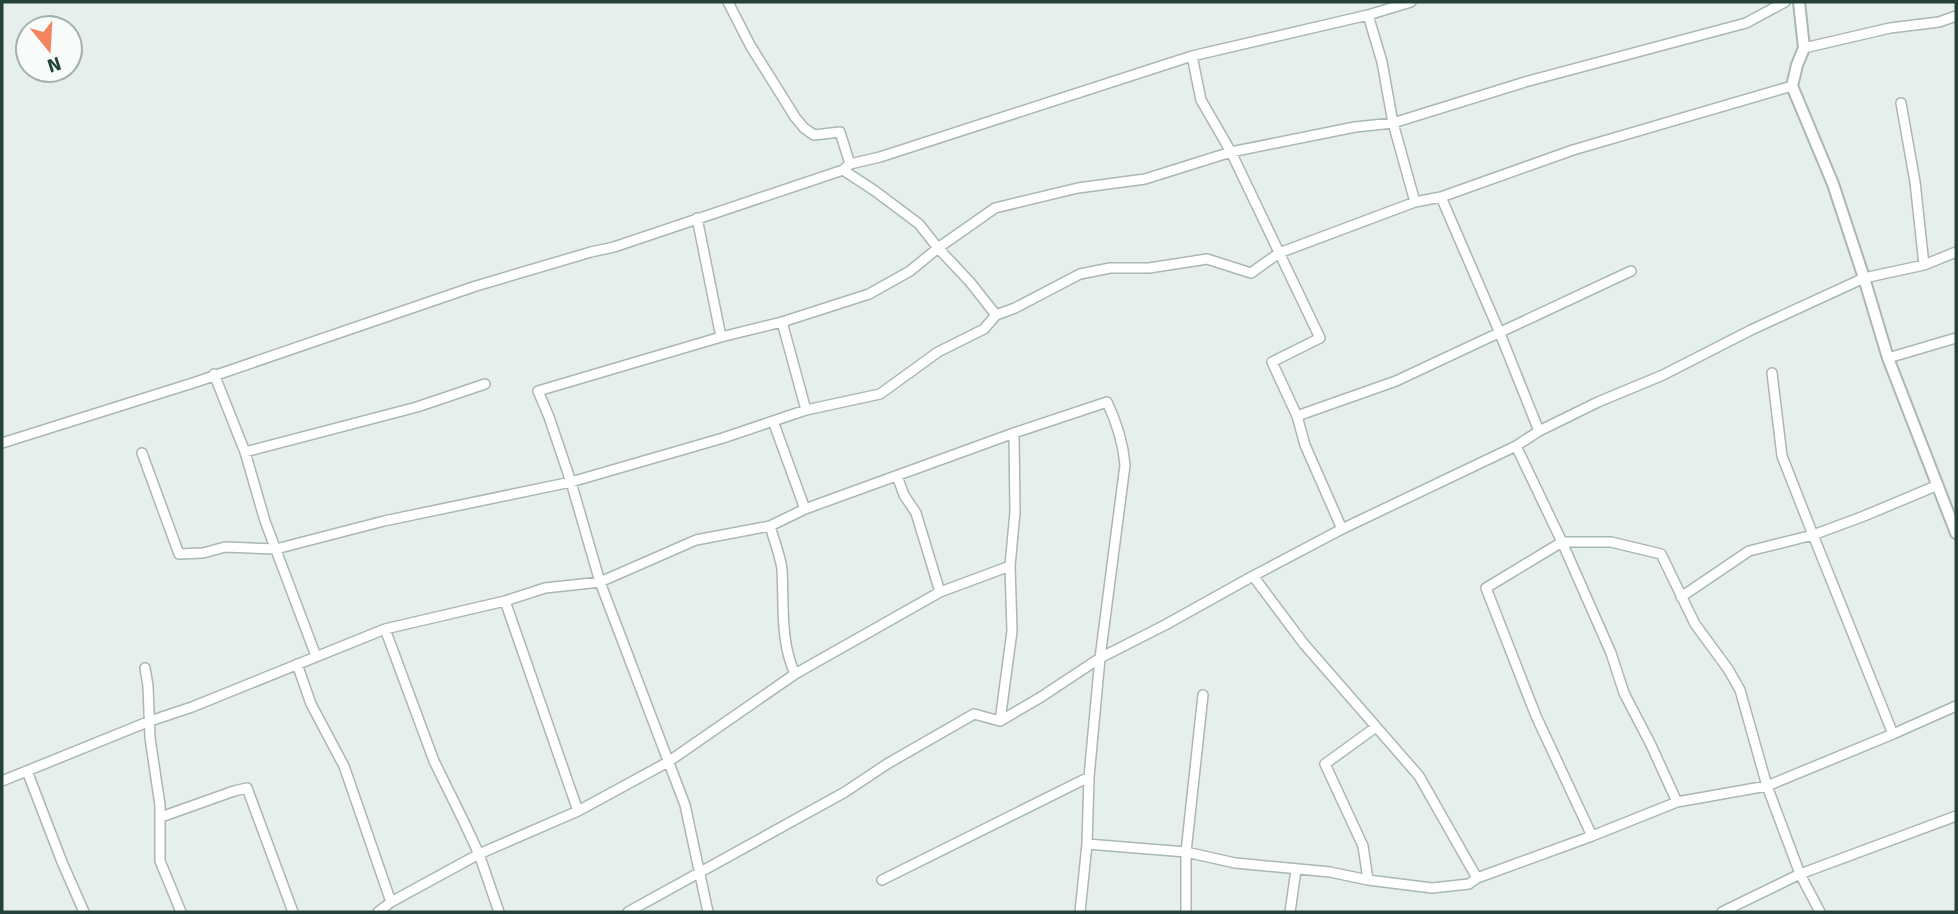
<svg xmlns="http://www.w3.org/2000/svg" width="1958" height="914" font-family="Signika,sans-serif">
  <rect width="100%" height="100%" fill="#e6efeb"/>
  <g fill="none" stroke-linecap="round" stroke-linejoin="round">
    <defs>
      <path id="minor" d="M728 2 750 45 795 117 804 128 814 135 840 132 850 164
        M1368 15 1382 62 1393 123 1415 202
        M1804 48 1890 28 1939 22 1956 16
        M1192 56 1201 100 1231 152 1320 338 1272 362 1297 416 1305 445 1342 529
        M1901 103 1915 182 1924 265
        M843 170 875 191 919 224 938 248 970 282 996 315
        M1441 197 1499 331 1539 431
        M697 218 721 337
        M782 322 806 410
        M1888 358 1956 338
        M214 374 245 452 265 521 316 656
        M1297 416 1396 381 1631 271
        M773 421 805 509
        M2 443 196 382 476 286 591 252 614 247 843 170 850 164 880 157 1192 56 1368 15 1411 2
        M1516 446 1562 542 1611 653 1624 693 1651 745 1677 802
        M245 452 417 407 485 384
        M142 453 179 554 203 553 225 547 276 549 384 521 571 482 723 438 806 410 880 394 938 352 984 329 996 315 1015 308 1080 274 1110 268H1149L1207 259 1251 273 1279 253 1415 202 1441 197 1573 150 1792 86
        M897 476 904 495 916 513 940 592
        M770 526C774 540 780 555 782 569 784 605 780 641 795 674
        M1253 576 1304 644 1419 776 1477 878
        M1681 597 1749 551 1813 535 1782 456 1772 373
        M505 601 578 811
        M385 629 434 761 464 822 479 854 499 912
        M297 664 311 704 344 766 391 902
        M145 668 148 686 150 738 160 805V861L181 912
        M1000 721 1012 631 1010 566 1015 512 1014 433
        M1893 734 1813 535 1864 516 1938 485
        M27 771 62 862 84 912
        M2 781 150 721 192 707 385 629 505 601 545 588 600 582 696 540 770 526 805 509 1014 433 1107 402C1117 423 1123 441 1125 465L1100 658 1089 777 1087 844 1080 912
        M161 817 234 791 247 788 293 912
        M1592 836 1536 716 1486 588 1562 542H1611L1661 554 1695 624 1728 669 1740 690 1767 786 1800 874 1820 912
        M1087 844 1186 852 1235 863 1330 872 1368 880 1432 888 1469 884 1477 878 1592 836 1677 802 1767 786 1893 734 1956 706
        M882 880 1089 777
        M1368 880 1363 846 1325 764 1376 727
        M378 912 391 902 479 854 578 811 668 762 795 674 940 592 1010 566
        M628 912 845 792 887 764 974 714 1000 721 1041 697 1100 658 1165 625 1253 576 1342 529 1516 446 1539 431 1598 402 1663 375 1751 330 1864 278 1924 265 1956 252
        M708 912 685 805 600 582 571 482 549 417 538 391 721 337 782 322 869 294 910 271 938 248 995 208 1078 188 1145 179 1231 152 1355 127 1393 123 1525 82 1746 23 1785 2
        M1186 912V852L1203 695
        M1290 912 1296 870
        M1722 912 1800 874 1956 816"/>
      <path id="tertiary" d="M1799 2 1804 48 1797 65 1792 86 1833 184 1864 278 1888 358 1956 533"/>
    </defs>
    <use href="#minor" stroke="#a8b8b2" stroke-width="12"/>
    <use href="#tertiary" stroke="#a8b8b2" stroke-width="14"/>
    <use href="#minor" stroke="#fff" stroke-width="9"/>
    <use href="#tertiary" stroke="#fff" stroke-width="10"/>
  </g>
  <rect width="1958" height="914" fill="none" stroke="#24423a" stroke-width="7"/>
  <g transform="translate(49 49) rotate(162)"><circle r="33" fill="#f7fbf9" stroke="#a3b1ad" stroke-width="2"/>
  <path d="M0-5L12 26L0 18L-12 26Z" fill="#f4845f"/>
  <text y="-10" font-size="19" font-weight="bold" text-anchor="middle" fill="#24423a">N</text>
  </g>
</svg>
